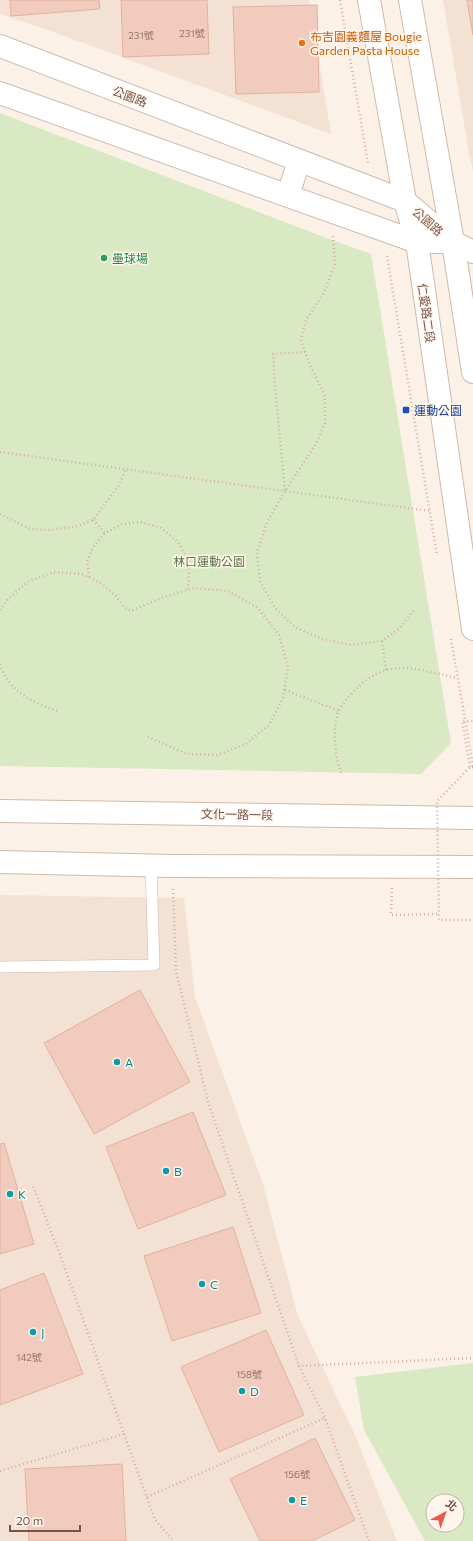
<svg xmlns="http://www.w3.org/2000/svg" width="473" height="1541" font-family="Commissioner,'Noto Sans TC',sans-serif">
  <rect width="100%" height="100%" fill="#fcf1e6"/>
  <path fill="#f3e1d4" d="M0 0H309L331 134 48 30 0 14Z
    M443 0H473V171L469 153Z
    M0 895 184 898 195 997 263 1184 298 1316 355 1435 397 1541H0Z"/>
  <path fill="#d8e9c4" fill-rule="evenodd" d="M0 113 332 240 371 254 451 743 421 774 0 766Z
    M473 1363V1541H425L364 1430 355 1377ZM433 1501H457V1525H433Z"/>
  <path fill="#f1ccbe" stroke="#e3b09f" d="M10 0H99L100 9 11 16Z
    M121 0H207L209 54 123 57Z
    M467 0H473V35Z
    M317 5 319 92 236 94 233 7Z
    M140 990 190 1082 94 1134 44 1043Z
    M193 1112 226 1195 138 1229 106 1147Z
    M4 1143 34 1244 0 1254V1144Z
    M233 1227 261 1313 172 1341 144 1256Z
    M44 1273 83 1374 0 1405V1290Z
    M266 1330 304 1415 219 1452 181 1367Z
    M315 1438 355 1520 312 1541H260L230 1479Z
    M122 1464 126 1541H29L25 1469Z"/>
  <g fill="none" stroke-linecap="round" stroke-linejoin="round">
    <defs>
      <path id="lane" d="M0 967 154 965 151 865"/>
      <path id="street" d="M0 46 405 201 453 242 473 252
        M0 93 417 242H453
        M288 195 299 161"/>
      <path id="secondary" d="M369 0 405 201 417 242 473 629
        M410 0 453 242 473 372
        M0 811 473 818
        M0 862 173 866 473 867"/>
    </defs>
    <use href="#lane" stroke="#cfb9af" stroke-width="12"/>
    <use href="#street" stroke="#cfb9af" stroke-width="24"/>
    <use href="#secondary" stroke="#d2b8ac" stroke-width="24"/>
    <path stroke="#d6afa1" stroke-width="2.5" stroke-dasharray="1 3" stroke-linecap="butt" d="M340 0 368 163
      M333 236 335 264 324 293 306 320 301 340 309 363 325 396V423L316 444 285 491 267 522 257 553 260 581 275 608 296 628 323 639 351 645 382 641 399 629 414 610
      M387 256 437 555
      M0 452 430 511
      M285 490 275 386 273 354 305 352
      M0 514 30 529 48 530 74 527 93 520 119 485 126 469
      M93 520 105 533
      M89 577 87 562 93 547 105 533 122 524 140 522 161 528 178 542 188 561 189 583 187 589
      M0 610 9 598 29 581 54 572 81 574 89 577 102 584 117 597 124 607 131 611 161 598 194 588 228 591 258 608 279 635 288 668 283 698 269 725 246 744 217 755 187 754 148 737
      M451 639 473 766
      M382 641 386 670
      M0 664C8 691 33 703 58 711
      M285 690 339 711
      M470 767 462 721H473
      M341 773C335 754 332 732 338 712 340 708 343 705 345 702 359 682 378 668 404 668 422 668 440 675 458 678
      M392 888 391 915 438 914
      M173 889 176 971 208 1102 299 1366
      M124 1434 155 1520 174 1541
      M0 1471 124 1434 58 1249 32 1184
      M147 1497 325 1418
      M369 1541 325 1418 299 1366 473 1358"/>
    <use href="#lane" stroke="#fff" stroke-width="11"/>
    <use href="#street" stroke="#fff" stroke-width="22"/>
    <use href="#secondary" stroke="#fff" stroke-width="22"/>
    <path stroke="#d6afa1" stroke-width="2.5" stroke-dasharray="1 3" stroke-linecap="butt" d="M473 767H470L437 801 439 920H473"/>
  </g>
  <circle fill="#e8710a" stroke="#fff5ec" stroke-width="1.5" cx="302" cy="43" r="4"/>
  <circle fill="#2e9e5b" stroke="#fff5ec" stroke-width="1.5" cx="104" cy="258" r="4"/>
  <rect fill="#1a4fb4" stroke="#fff5ec" stroke-width="1.5" x="402" y="406" width="8" height="8" rx="2"/>
  <g fill="#0f9aa8" stroke="#fff5ec" stroke-width="1.5">
    <circle cx="117" cy="1062" r="4"/>
    <circle cx="166" cy="1171" r="4"/>
    <circle cx="10" cy="1194" r="4"/>
    <circle cx="202" cy="1284" r="4"/>
    <circle cx="33" cy="1332" r="4"/>
    <circle cx="242" cy="1391" r="4"/>
    <circle cx="292" cy="1500" r="4"/>
  </g>
  <g text-anchor="middle" dominant-baseline="central" stroke-width="3" stroke-linejoin="round" paint-order="stroke">
    <g font-size="10" fill="#947368">
      <text x="192" y="33">231號</text>
      <text x="141" y="35">231號</text>
      <text x="29" y="1357">142號</text>
      <text x="249" y="1374">158號</text>
      <text x="297" y="1474">156號</text>
    </g>
    <g font-size="12" fill="#c56008" stroke="#fff5ec" text-anchor="start">
      <text x="310" y="36">布吉園義麵屋 Bougie<tspan x="310" dy="14">Garden Pasta House</tspan></text>
    </g>
    <g font-size="12" fill="#75554b" stroke="#fff5ec">
      <text transform="translate(130 96) rotate(21)">公園路</text>
      <text transform="translate(428 221) rotate(41)">公園路</text>
      <text transform="translate(427 313) rotate(82)">仁愛路二段</text>
      <text transform="translate(237 814) rotate(1)">文化一路一段</text>
    </g>
    <g font-size="12" fill="#27864d" stroke="#fff5ec" text-anchor="start">
      <text x="112" y="258">壘球場</text>
    </g>
    <g font-size="12" fill="#164399" stroke="#fff5ec" text-anchor="start">
      <text x="414" y="410">運動公園</text>
    </g>
    <g font-size="12" fill="#5a7a43" stroke="#fff5ec">
      <text x="209" y="561">林口運動公園</text>
    </g>
    <g font-size="12" fill="#0d838f" stroke="#fff5ec" text-anchor="start">
      <text x="125" y="1062">A</text>
      <text x="174" y="1171">B</text>
      <text x="18" y="1194">K</text>
      <text x="210" y="1284">C</text>
      <text x="41" y="1332">J</text>
      <text x="250" y="1391">D</text>
      <text x="300" y="1500">E</text>
    </g>
  </g>
  <g transform="translate(445 1513) rotate(41)"><circle r="19" fill="#fff5ec" stroke="#c8b5ac"/>
  <path d="M0-3L7 15L0 10L-7 15Z" fill="#e35c4d"/>
  <text y="-6" font-size="11" font-weight="bold" text-anchor="middle" fill="#75554b">北</text>
  </g>
  <path d="M10 1525v6h70v-6" fill="none" stroke="#75554b" stroke-width="2"/>
  <text x="16" y="1525" font-size="12" fill="#75554b" stroke="#fff5ec" stroke-width="3" paint-order="stroke">20 m</text>
</svg>
